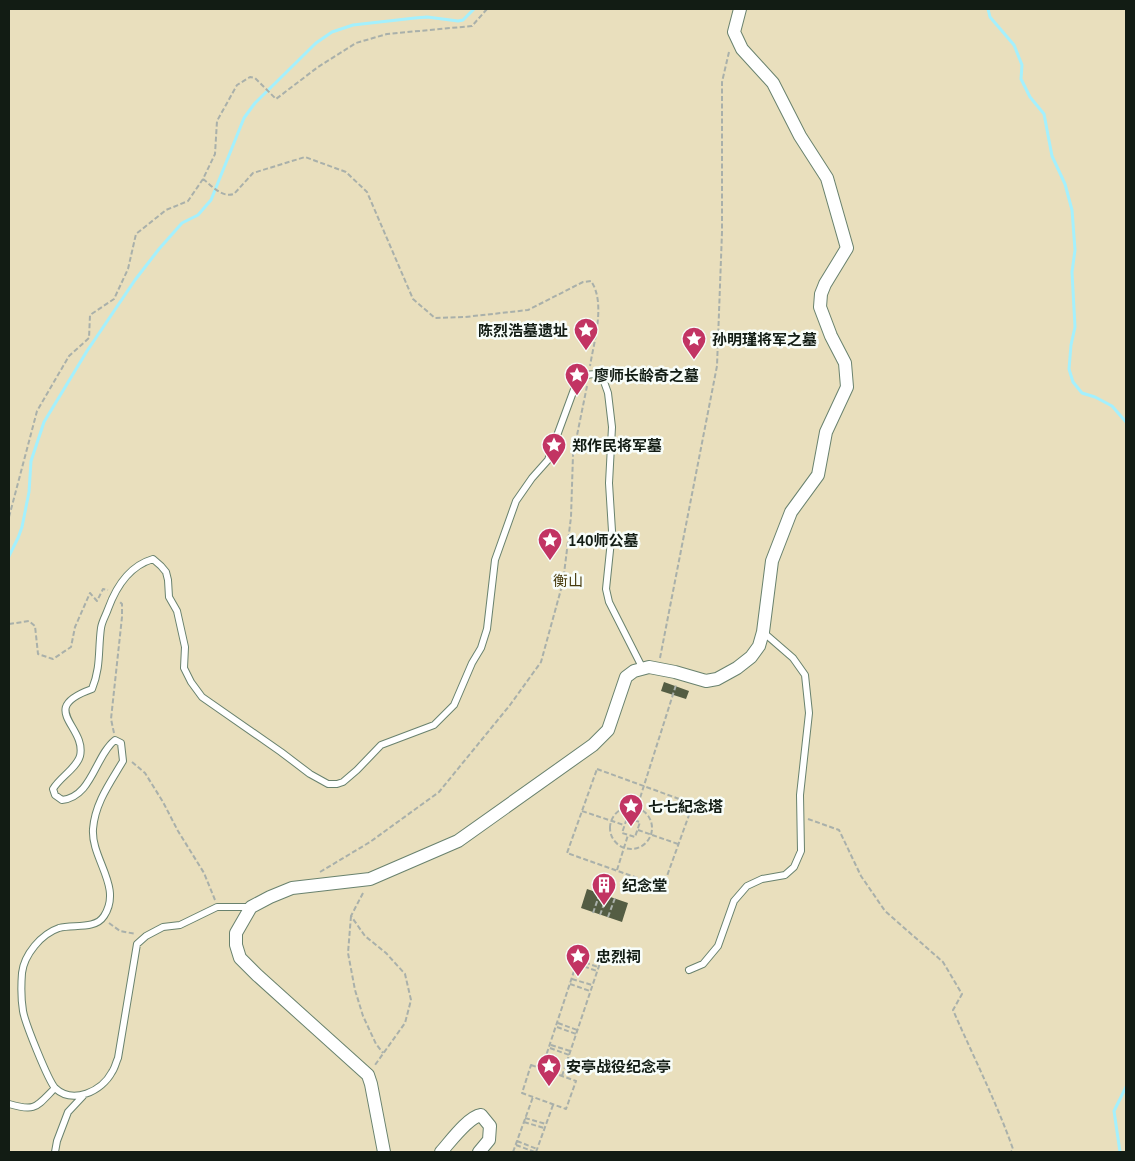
<svg xmlns="http://www.w3.org/2000/svg" width="1135" height="1161" font-family="'PT Sans','Noto Sans SC',sans-serif">
  <rect width="100%" height="100%" fill="#f8fdf9"/>
  <path fill="#e9dfbd" d="M9 9H1126V1152H9Z"/>
  <g fill="none" stroke-linecap="round" stroke-linejoin="round">
    <path stroke="#a4f0fd" stroke-width="3" d="M988 9 990 17 1014 45 1022 65 1021 79 1030 97 1044 114 1052 156 1065 184 1072 210 1075 250 1072 272 1075 327 1071 345 1069 369 1073 382 1082 393 1095 397 1112 406 1126 422
      M9 556 18 538 22 527 29 492 31 461 44 422 87 351 135 280 159 249 182 223 198 215 211 200 244 118 255 103 316 43 332 32 353 25 415 18 427 17 458 21 463 20 474 9
      M1120 1152 1114 1111 1126 1087"/>
  </g>
  <path fill="#545d43" d="M664 682 689 691 686 699 661 691Z
    M587 889 628 903 622 922 581 908Z"/>
  <g fill="none" stroke-linecap="round" stroke-linejoin="round">
    <defs>
      <path id="lane" d="M251 907H217L180 925 163 927 146 936 137 944 118 1058C116 1062 115 1068 112 1072 102 1091 73 1105 55 1088 48 1080 25 1023 23 1011 21 999 21 986 22 973 24 955 41 934 59 928 73 924 95 930 104 916 123 887 91 859 93 829 95 803 110 783 123 761L121 743 115 740C95 756 92 797 62 800L55 795 53 789C60 777 76 769 80 756 87 726 36 709 92 689 101 667 98 650 101 628 102 621 106 615 108 609 116 587 129 566 153 559L161 566 166 572 168 580 169 597 177 611 185 647 184 668 191 682 202 697 281 752 310 774 328 784H337L343 782 357 770 381 745 434 725 454 705 472 663 481 648 487 629 495 560 516 501 532 478 548 460 576 384C584 375 590 372 602 376L608 393 612 427 609 483 612 531 606 589 609 602 643 669
        M689 970 703 964 718 946 734 901 747 886 762 879 785 875 794 867 801 851 800 795 809 713 805 675 793 658 763 632
        M9 1104C36 1112 36 1107 55 1088
        M55 1152 57 1141 68 1112 83 1096"/>
      <path id="street" d="M384 1152 371 1084 368 1075 257 975 240 958 236 945V933L251 907 270 897 292 888 370 879 458 841 593 745 608 730 626 677 634 671 649 667 675 672 706 681 717 679 737 668 751 657 759 646 763 632 772 561 791 512 818 475 826 432 847 387 845 363 831 336 820 307 821 294 825 284 847 248 827 178 800 136 773 83 742 49 734 32 740 9
        M441 1152C450 1142 468 1117 481 1115L490 1126 489 1140 479 1152"/>
    </defs>
    <use href="#lane" stroke="#69826e" stroke-width="8"/>
    <use href="#street" stroke="#69826e" stroke-width="14"/>
    <path stroke="#a9b0aa" stroke-width="2" stroke-dasharray="5 2.5" stroke-linecap="butt" d="M203 179C212 186 222 198 234 194L253 173 305 157 346 172 367 192 413 299 435 318 465 317 528 310 583 282 591 281C606 303 594 341 590 366
      M9 517 37 411 69 356 89 338 90 315 114 299 128 269 136 234 166 210 188 201 203 179 215 154 217 121 237 85 250 77 255 78 276 99 318 67 356 43 387 34 472 26 487 9
      M9 624 29 621 35 626 38 654 53 659 71 647 75 627 90 593 97 601 103 589 108 590
      M660 658 717 366 722 232V82L729 52
      M114 733 111 719 122 617V604L120 602
      M132 762 145 773 163 802 178 831 204 873 215 900
      M597 769 693 804 663 887 567 853Z
      M610 828a21 21 0 1 1 42 0a21 21 0 1 1-42 0Z
      M582 811 624 825
      M808 819 839 830 861 876 885 911 943 962 962 994 953 1010C973 1056 996 1101 1013 1149L1011 1152
      M633 820 627 818 622 833 635 837 640 822 633 820 676 685
      M638 830 678 844
      M617 870 628 835
      M320 872 370 842 439 792 510 705 541 662 563 582 571 517 573 455 587 386
      M363 893 351 916 365 936 386 953 405 974 411 1000 405 1023 375 1065
      M593 913 600 893
      M600 915 607 896
      M351 916 348 953 355 990 363 1016 376 1044 383 1053
      M608 917 615 898
      M109 923 120 931 136 934
      M578 960 598 967
      M577 964 597 971
      M572 979 592 985
      M570 984 590 991
      M558 1023 577 1030
      M557 1027 576 1034
      M551 1045 570 1051
      M550 1048 569 1055
      M531 1065 576 1081 566 1109 522 1093Z
      M542 1068 582 947
      M562 1076 603 954
      M525 1118 546 1124
      M524 1122 544 1128
      M517 1141 537 1149
      M516 1145 535 1152
      M513 1152 533 1097
      M536 1152 553 1105"/>
    <use href="#lane" stroke="#fff" stroke-width="6"/>
    <use href="#street" stroke="#fff" stroke-width="12"/>
  </g>
  <defs>
    <symbol id="sight-pin" viewBox="-11 -11 22 30"><path d="M0 17L-7.5 6A9.5 9.5 0 1 1 7.5 6Z" fill="#c23463" stroke="#f8fdf9"/><path d="M0-6L1.8-2.2L6-1.7L2.9 1.2L3.7 5.4L0 3.3L-3.7 5.4L-2.9 1.2L-6-1.7L-1.8-2.2Z" fill="#fff"/></symbol>
    <symbol id="building-pin" viewBox="-11 -11 22 30"><path d="M0 17L-7.5 6A9.5 9.5 0 1 1 7.5 6Z" fill="#c23463" stroke="#f8fdf9"/><path d="M-4-6H4V6H1V3H-1V6H-4ZM-2.5-4.3h1.7v1.8h-1.7ZM.8-4.3h1.7v1.8H.8ZM-2.5-1h1.7V.8h-1.7ZM.8-1h1.7V.8H.8Z" fill="#fff"/></symbol>
  </defs>
  <g fill-rule="evenodd">
    <use href="#sight-pin" x="572" y="316" width="28" height="38"/>
    <use href="#sight-pin" x="680" y="325" width="28" height="38"/>
    <use href="#sight-pin" x="563" y="361" width="28" height="38"/>
    <use href="#sight-pin" x="540" y="431" width="28" height="38"/>
    <use href="#sight-pin" x="536" y="526" width="28" height="38"/>
    <use href="#sight-pin" x="617" y="792" width="28" height="38"/>
    <use href="#building-pin" x="590" y="871" width="28" height="38"/>
    <use href="#sight-pin" x="564" y="942" width="28" height="38"/>
    <use href="#sight-pin" x="535" y="1052" width="28" height="38"/>
  </g>
  <g text-anchor="middle" dominant-baseline="central" stroke-width="5" stroke-linejoin="round" paint-order="stroke">
    <g font-size="15" font-weight="bold" fill="#121c14" stroke="#f8fdf9" text-anchor="start">
      <text x="568" y="330" text-anchor="end">陈烈浩墓遗址</text>
      <text x="712" y="339">孙明瑾将军之墓</text>
      <text x="594" y="375">廖师长龄奇之墓</text>
      <text x="572" y="445">郑作民将军墓</text>
      <text x="568" y="540">140师公墓</text>
      <text x="648" y="806">七七紀念塔</text>
      <text x="622" y="885">纪念堂</text>
      <text x="596" y="956">忠烈祠</text>
      <text x="566" y="1066">安亭战役纪念亭</text>
    </g>
    <g font-size="15" fill="#483b0d" stroke="#f8fdf9">
      <text x="568" y="580">衡山</text>
    </g>
  </g>
  <rect width="1135" height="1161" fill="none" stroke="#121c14" stroke-width="20"/>
</svg>
